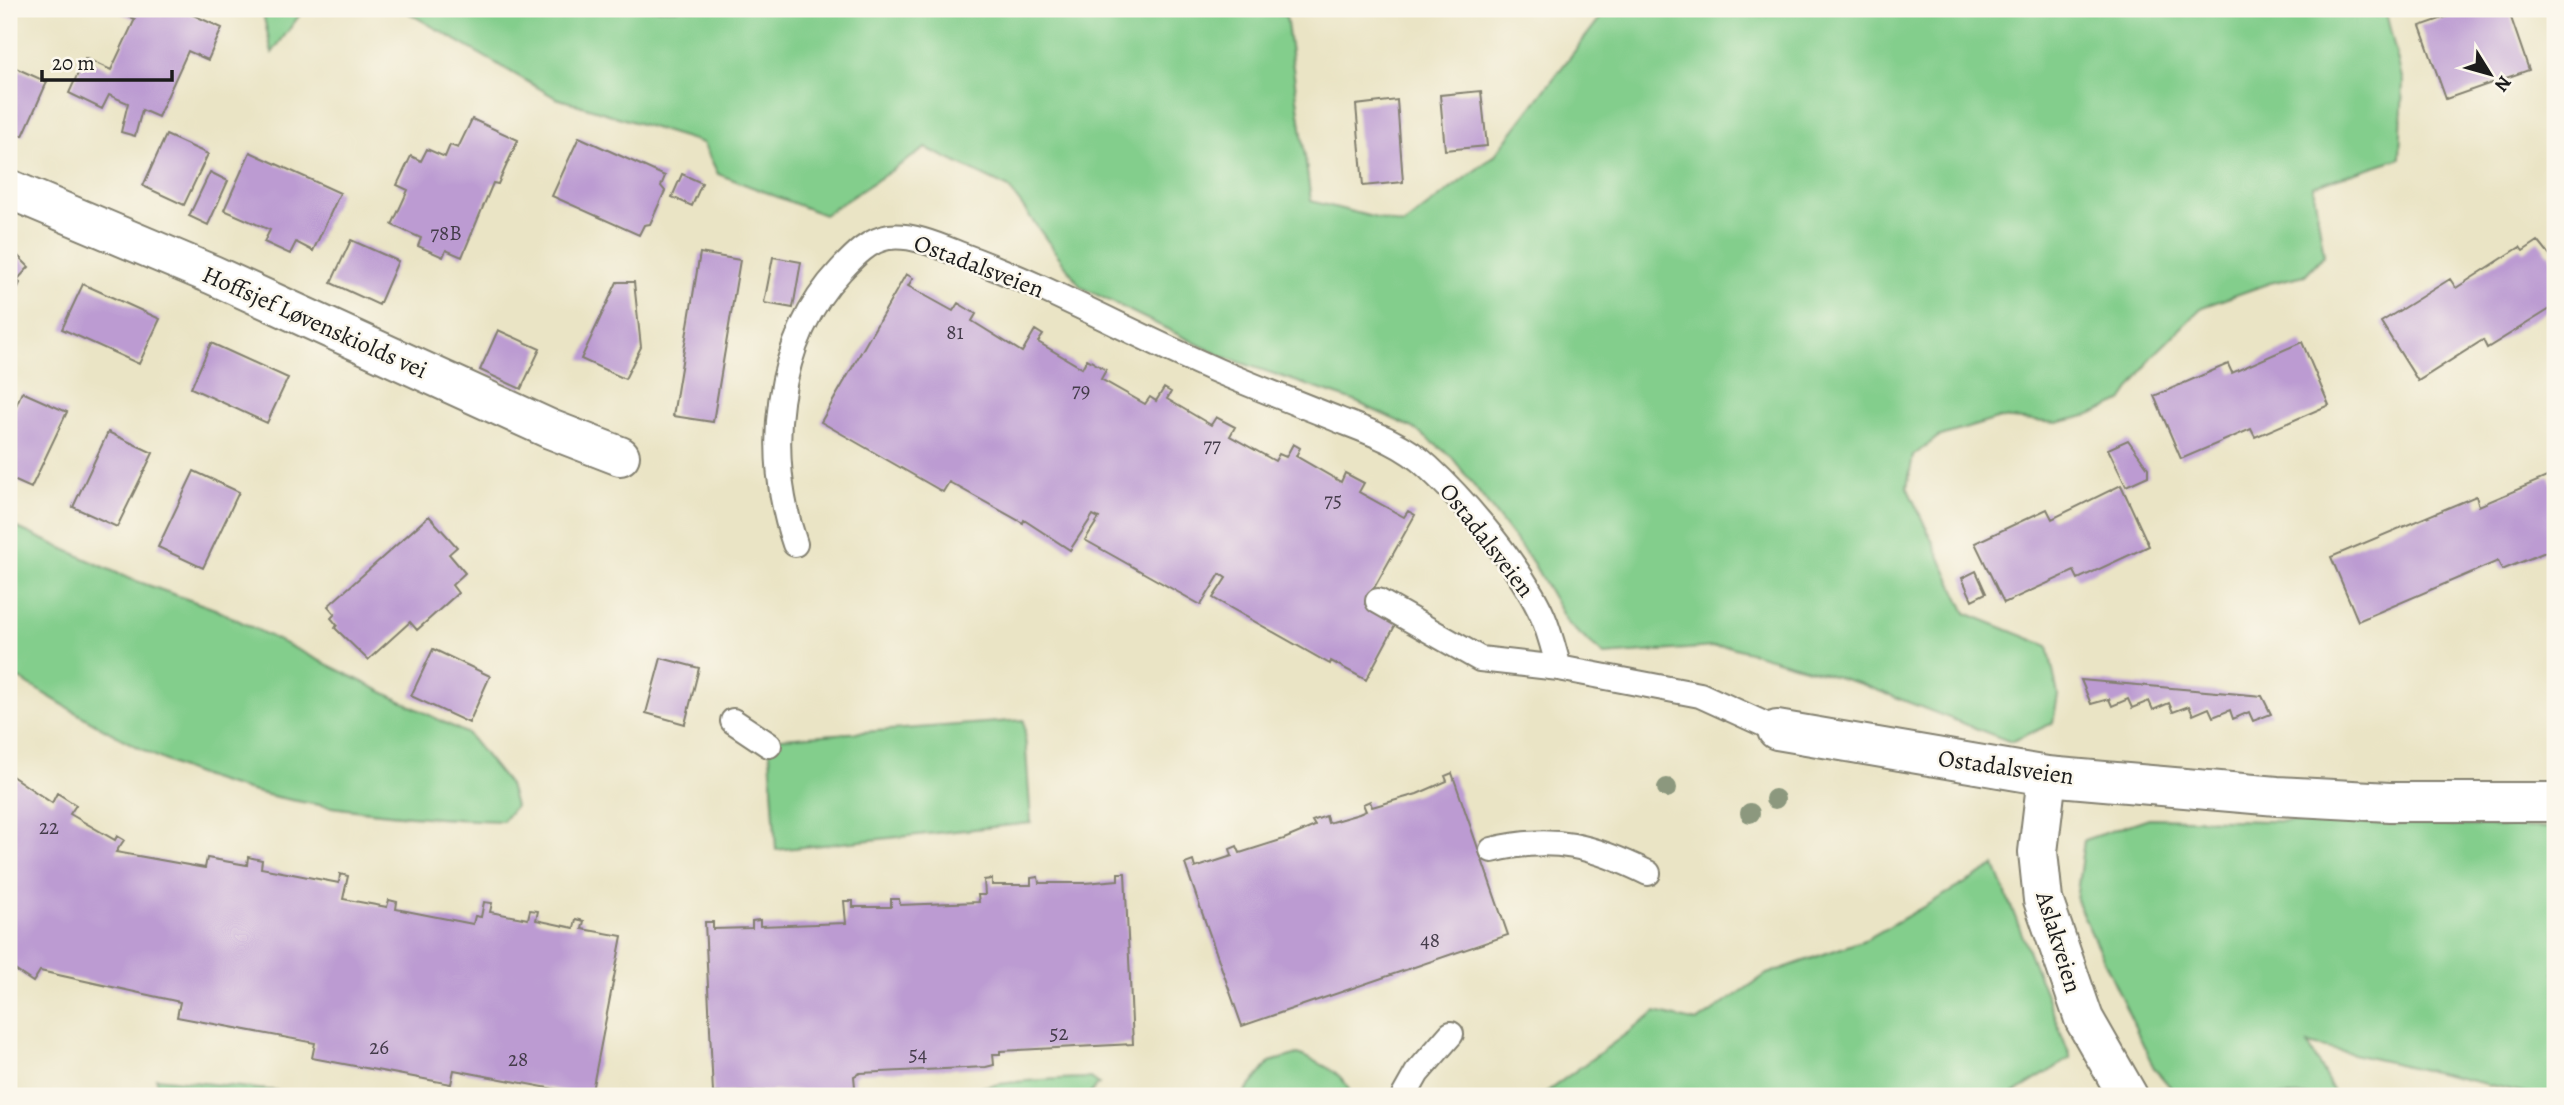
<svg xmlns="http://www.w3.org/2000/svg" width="2564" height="1105" font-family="Alegreya,serif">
  <rect width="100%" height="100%" fill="#fbf7ec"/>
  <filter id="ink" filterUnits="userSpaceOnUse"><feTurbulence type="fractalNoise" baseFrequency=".0143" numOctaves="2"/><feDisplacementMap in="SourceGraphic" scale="14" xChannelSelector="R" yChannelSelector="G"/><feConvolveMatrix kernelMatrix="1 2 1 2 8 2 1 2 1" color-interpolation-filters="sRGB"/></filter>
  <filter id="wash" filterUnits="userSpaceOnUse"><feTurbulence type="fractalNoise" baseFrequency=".00686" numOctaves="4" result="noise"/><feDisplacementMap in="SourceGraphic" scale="28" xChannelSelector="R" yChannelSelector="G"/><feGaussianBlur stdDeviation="1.57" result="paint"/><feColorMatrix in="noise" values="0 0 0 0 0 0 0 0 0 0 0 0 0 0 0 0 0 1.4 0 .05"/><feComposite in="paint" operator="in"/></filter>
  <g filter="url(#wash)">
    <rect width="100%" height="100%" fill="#eae4c5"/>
    <path fill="#83ce8c" stroke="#507554" stroke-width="2" d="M262 9H304L272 53Z
      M402 9H1260L1286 16 1311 201 1403 225 1494 156 1607 9H2385L2403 82 2400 158 2313 186 2324 255 2305 275 2270 283 2202 307 2152 357 2122 401 2090 415 2057 423 2000 418 1938 437 1913 456 1907 487 1966 613 2048 646 2058 695 2053 723 2011 742 1861 684 1728 646 1604 655 1568 624 1533 563 1451 456 1413 428 1354 401 1224 357 1081 287 1009 188 926 148 824 215 718 174 703 143 556 98Z
      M9 524 128 578 215 609 468 734 509 785 515 806 503 821C400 818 261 806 168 762 113 737 61 703 9 673Z
      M1024 720 1031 823 776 850 769 739Z
      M2149 818 2555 828V1096H2540L2308 1044 2336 1096H2178L2154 1068 2076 900 2084 840Z
      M1995 866 2071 1058 2009 1096 1892 1093 1883 1096H1541L1656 1012 1697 1022 1767 974 1867 939Z
      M1298 1054C1320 1064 1345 1071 1351 1096H1242L1270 1062Z
      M156 1078 325 1096H161Z
      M1091 1078 1099 1084 1088 1096H947C992 1081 1044 1079 1091 1078Z"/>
    <g id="blocks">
      <path fill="#bc9bd2" d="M119 9H180L222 28 208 60 188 51 158 117 142 110 135 136 121 132 128 103 109 95 102 109 69 93 85 58 111 70 135 19 118 12Z
        M2469 9H2508L2529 70 2446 99 2420 26Z
        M9 65 47 82 23 136 9 130Z
        M1481 91 1487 146 1445 150 1440 95Z
        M1397 100 1403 182 1363 186 1356 105Z
        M472 119 518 140 498 184 493 183 462 257 446 250 443 257 418 246 421 238 392 225 408 190 397 185 411 156 421 161 427 149 445 157 450 145 458 148Z
        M166 135 208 154 184 205 143 186Z
        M579 137 665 176 661 186 665 191 650 224 644 225 639 235 552 196Z
        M250 152 340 193 313 251 296 242 290 254 264 242 270 230 224 210Z
        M210 172 228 181 208 225 189 216Z
        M682 174 702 183 692 206 672 197Z
        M351 240 398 261 379 305 331 283Z
        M2538 241 2555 262V306L2487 348 2483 340 2418 381 2381 322 2450 279 2456 288 2520 247 2523 251Z
        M9 247 29 267 17 280 20 283 9 307Z
        M700 253 740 260 713 422 673 416Z
        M773 257 801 262 793 308 764 303Z
        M906 274 913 278 908 286 953 311 958 303 976 314 972 321 1022 352 1035 330 1043 335 1038 342 1082 368 1087 359 1106 370 1101 379 1145 404 1150 397 1156 401 1164 388 1171 392 1167 399 1211 425 1216 417 1235 427 1230 436 1275 461 1279 454 1286 457 1293 444 1300 448 1296 456 1341 482 1345 473 1364 483 1359 492 1404 517 1408 511 1415 515 1365 604 1397 622 1366 680 1331 661 1330 664 1213 598 1226 578 1220 574 1201 605 1085 540 1099 518 1093 515 1070 550 1024 520 1023 523 949 482 943 492 821 422Z
        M617 282H634L641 347 625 379 581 359Z
        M83 284 160 319 139 364 62 329Z
        M498 330 540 349 521 389 480 370Z
        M2302 342 2329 405 2255 437 2251 429 2181 459 2154 396 2228 364 2232 373Z
        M211 343 288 378 267 423 191 388Z
        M22 392 67 412 31 488 9 478V421Z
        M108 432 153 453 117 527 73 507Z
        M2128 440 2148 468V476L2126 486 2108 449Z
        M194 471 239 492 203 568 158 547Z
        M2549 476 2555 490V548L2502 570 2498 561 2358 621 2331 557 2476 496 2479 506Z
        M2121 485 2149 546 2078 579 2074 571 2004 603 1975 543 2047 509 2052 519Z
        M429 516 457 547 449 554 465 573 452 585 458 593 417 630 410 622 368 660 335 628 337 625 331 618 335 614 328 606Z
        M1976 571 1986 593 1972 600 1962 578Z
        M433 649 490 676 469 723 411 696Z
        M661 658 699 668 685 724 646 713Z
        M2081 680 2262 696 2271 714 2253 721 2249 712 2233 719 2230 710 2213 717 2209 708 2193 715 2189 706 2173 712 2169 703 2153 710 2149 701 2132 708 2128 699 2112 706 2109 699 2091 704Z
        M1452 773 1508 935 1242 1026 1185 864 1193 861 1195 868 1232 856 1230 849 1237 846 1240 853 1284 839 1315 826 1312 821 1326 816 1328 823 1359 814 1366 811 1363 804 1370 801 1372 807 1417 794 1447 781 1445 776Z
        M9 774 52 803 57 793 76 805 70 814 115 840 117 836 124 840 116 852 205 868 207 858 247 865 248 857 262 860 261 868 339 883 340 874 348 876 343 899 387 907 389 900 397 902 396 909 473 924 475 916 481 917 484 902 492 903 490 912 528 919 530 910 538 911 536 920 574 928 576 919 584 921 582 929 622 936 591 1096 454 1070 451 1084 312 1058 315 1043 177 1017 180 1002 40 971 33 982 9 966Z
        M1118 873H1125L1133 1044 1000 1051V1054H993L994 1065 986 1067 860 1073 854 1076 855 1087 847 1089 713 1093 705 922H713V929L752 928V921L760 920V926L846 923 844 901H853V907H891V899H899L900 905 979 902 978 895H985L984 880 992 879V885H1031V878L1038 877 1039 883H1085L1118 880Z"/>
    </g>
  </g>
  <g filter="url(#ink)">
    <use href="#blocks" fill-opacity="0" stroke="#838070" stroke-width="2"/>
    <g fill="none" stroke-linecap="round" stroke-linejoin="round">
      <defs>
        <path id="service" d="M795 544C764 455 774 341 841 270 854 256 869 240 889 237 914 234 941 247 964 256 1051 288 1132 334 1218 371 1258 388 1299 404 1339 420 1370 432 1403 443 1428 467 1467 503 1522 569 1543 617 1550 633 1554 651 1559 668L1700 695 1777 730
          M1378 601 1480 659 1559 668
          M733 721 769 745
          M1492 850C1553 835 1593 846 1648 873
          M1404 1096 1417 1073 1451 1034"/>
        <path id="minor" d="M1777 730 2047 776 2277 796 2390 802H2555"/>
        <path id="tertiary" d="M9 189 213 275 550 429 620 456
          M2047 776 2038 852 2043 900 2084 1019 2128 1096"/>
      </defs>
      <use href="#service" stroke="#838070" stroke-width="28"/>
      <use href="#minor" stroke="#838070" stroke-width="42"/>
      <use href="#tertiary" stroke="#838070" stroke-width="42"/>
      <use href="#service" stroke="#fff" stroke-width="24"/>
      <use href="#minor" stroke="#fff" stroke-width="38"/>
      <use href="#tertiary" stroke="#fff" stroke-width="38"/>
    </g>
    <g fill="#8c987e">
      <circle cx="1667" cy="788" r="10"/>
      <circle cx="1775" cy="799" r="10"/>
      <circle cx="1750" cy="813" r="10"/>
    </g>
  </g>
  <g text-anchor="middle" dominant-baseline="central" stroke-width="5" stroke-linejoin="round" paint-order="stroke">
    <g font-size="21" fill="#443c4a">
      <text x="446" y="233">78B</text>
      <text x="955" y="332">81</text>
      <text x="1081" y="390">79</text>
      <text x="1212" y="445">77</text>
      <text x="1333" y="500">75</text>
      <text x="49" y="827">22</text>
      <text x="1430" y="940">48</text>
      <text x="1059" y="1033">52</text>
      <text x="379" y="1047">26</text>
      <text x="918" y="1054">54</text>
      <text x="518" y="1059">28</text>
    </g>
    <g font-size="24" fill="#1c1c1c" stroke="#fbf7ec">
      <text transform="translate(979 266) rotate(21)">Ostadalsveien</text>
      <text transform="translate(315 322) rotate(24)">Hoffsjef Løvenskiolds vei</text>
      <text transform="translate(1487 540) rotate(52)">Ostadalsveien</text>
      <text transform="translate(2006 767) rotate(8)">Ostadalsveien</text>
      <text transform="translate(2059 942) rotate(73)">Aslakveien</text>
    </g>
  </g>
  <rect width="2564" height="1105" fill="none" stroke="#fbf7ec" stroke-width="35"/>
  <g transform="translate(2490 74) rotate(127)" stroke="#fbf7ec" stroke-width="5" paint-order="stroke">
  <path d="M0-5L12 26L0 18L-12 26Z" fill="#1c1c1c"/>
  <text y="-10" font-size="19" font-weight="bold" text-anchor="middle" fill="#1c1c1c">N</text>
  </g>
  <path d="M42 70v10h130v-10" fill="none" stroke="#1c1c1c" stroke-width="3.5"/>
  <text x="52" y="70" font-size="21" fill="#1c1c1c" stroke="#fbf7ec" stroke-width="5" paint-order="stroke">20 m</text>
</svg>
